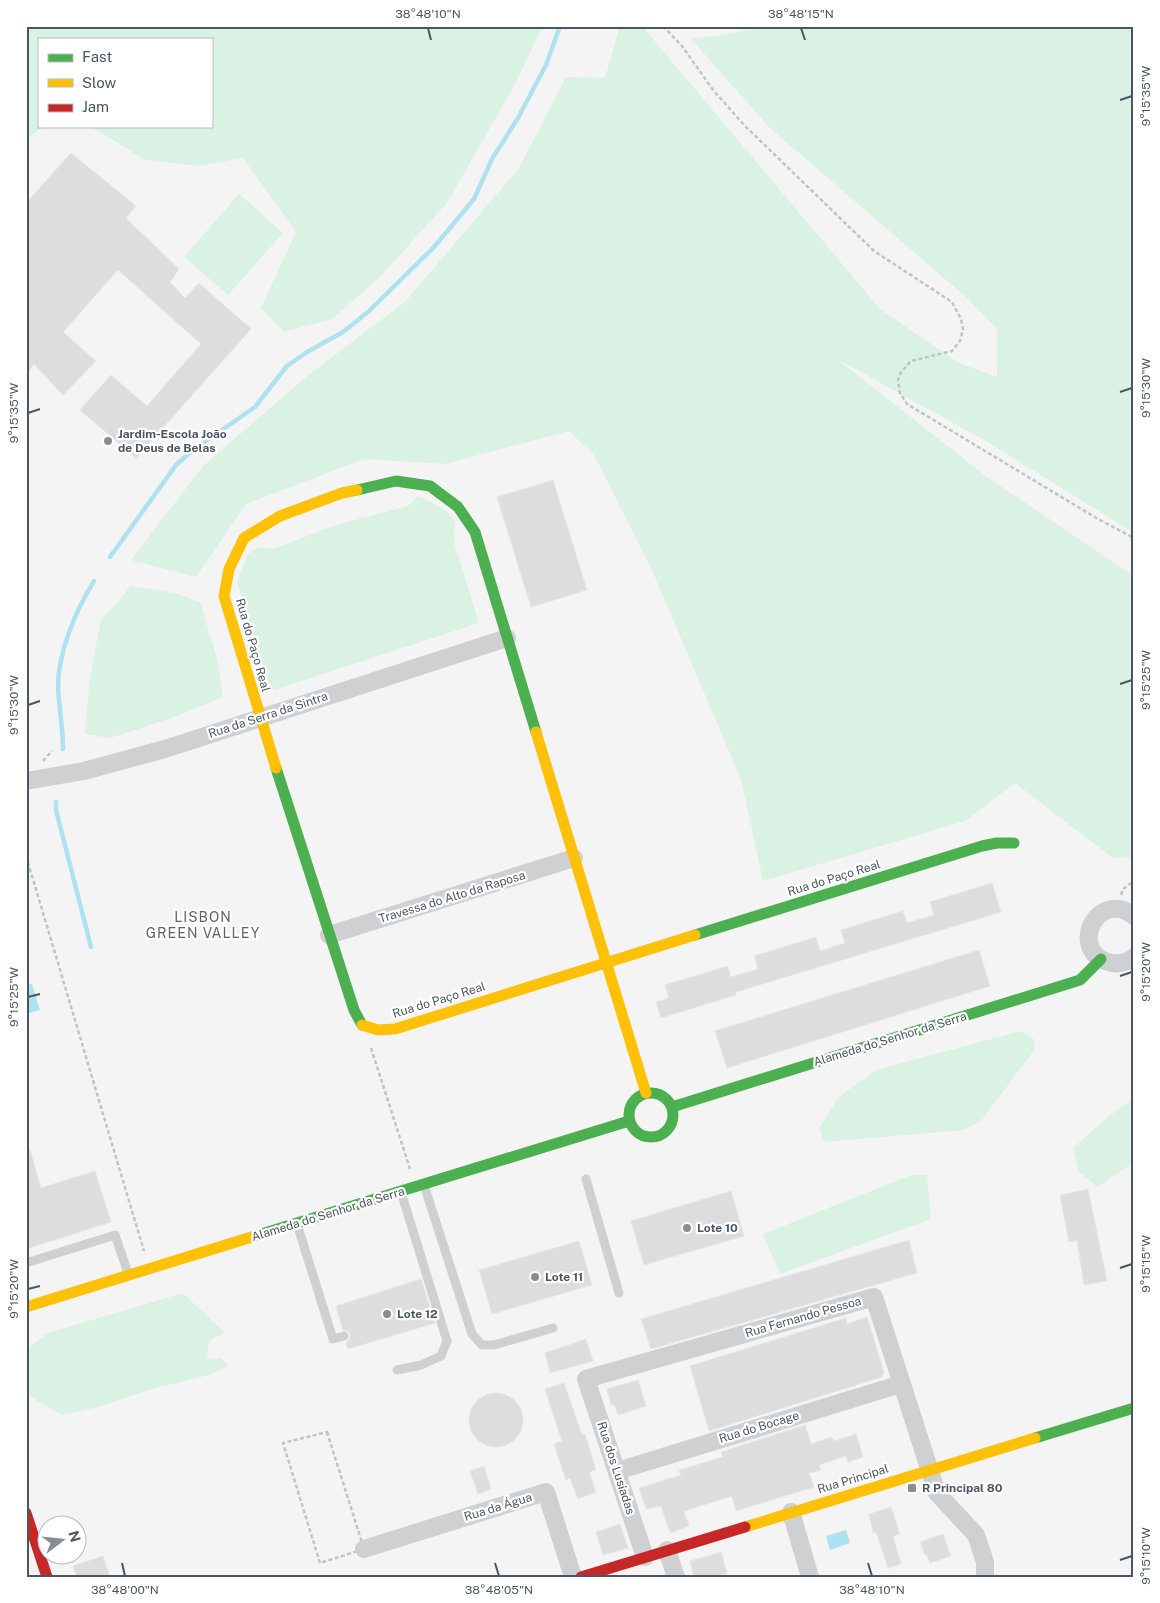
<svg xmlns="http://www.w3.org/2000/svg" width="1160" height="1603" font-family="'Public Sans',sans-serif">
  <rect width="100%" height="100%" fill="#f4f4f4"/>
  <path fill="#d9f2e3" d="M26 26H543L514 86 447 203 378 279 332 319 284 332 261 308 296 232 243 158 198 166 145 160 112 139 87 126H211V39H39V126H46L26 138Z
    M631 26H642L880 309 959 363 997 377V329L966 297 771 129 691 39 735 33 763 26H1134V533L986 441 837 359 987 477 1134 576V857L1113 858 1015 783 965 821 763 881 741 779 651 568 594 455 569 431 445 464 364 459 246 504 196 577 131 560 203 466 307 376 405 302 519 168 566 77 605 78 619 29Z
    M239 194 283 233 228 295 184 257Z
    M418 496 441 507 455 520 454 542 479 623 271 691 237 582 247 555 259 547 273 549 336 525 408 506Z
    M130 586 175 593 200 602 217 659 223 697 172 718 110 738 85 734 89 685 101 619 120 600Z
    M1021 1031 1034 1039 1035 1049 981 1121 964 1130 824 1142 819 1128 840 1096 876 1070Z
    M1134 1098V1162L1098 1187 1079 1172 1073 1148 1105 1119Z
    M911 1175H927L931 1219 780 1274 763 1234Z
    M183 1293 225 1333 209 1340 207 1359 221 1358 228 1366 209 1375 148 1390 98 1407 62 1415 31 1397 26 1387V1356L31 1346 48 1333Z"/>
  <path fill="#aee2f0" d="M32 984 40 1010 26 1014V985Z
    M846 1530 850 1543 830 1550 826 1536Z"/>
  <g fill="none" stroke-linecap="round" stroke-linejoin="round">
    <path stroke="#aee2f0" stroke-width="4.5" d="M110 557 176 465 193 450 255 407 287 366 307 352 343 332 368 312 434 247 474 199 492 159 518 118 546 65 560 26
      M63 749C63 728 59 708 58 687 58 652 76 610 94 581
      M56 802V810L91 947"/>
  </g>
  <path fill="#ddddde" stroke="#e5e6e7" d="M71 153 136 206 126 218 179 269 170 282 185 298 199 283 251 329 136 458 80 410 111 375 147 406 201 344 118 270 63 332 96 361 63 395 34 364 26 374V203Z
    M553 480 587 590 531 607 497 497Z
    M992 883 1001 912 736 992V995L661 1018 656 1002 669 998 665 985 728 966 731 977 758 969 754 956 816 937 820 951 845 943 841 930 903 911 907 923 934 915 930 902Z
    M979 950 990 986 727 1068 715 1031Z
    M30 1150 41 1188 95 1171 111 1222 26 1249V1151Z
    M1088 1189 1107 1281 1084 1285 1077 1240 1069 1242 1060 1195Z
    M731 1191 744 1236 644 1265 631 1221Z
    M909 1240 917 1273 651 1349 641 1319Z
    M579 1241 592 1285 492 1314 479 1270Z
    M421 1279 435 1323 348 1349 346 1342 349 1340 350 1335 348 1331 343 1330 336 1306Z
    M867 1317 884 1372 882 1377 709 1431 690 1366 846 1318 847 1324Z
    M586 1339 593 1361 550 1373 545 1353Z
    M638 1380 646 1406 618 1415 614 1404 611 1405 607 1389Z
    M564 1383 582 1435 585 1434 596 1470 589 1472 596 1492 578 1499 570 1478 566 1480 554 1444 562 1441 545 1389Z
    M469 1420a27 27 0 1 1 54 0a27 27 0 1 1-54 0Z
    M805 1425 811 1444 832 1437 834 1441 856 1434 863 1457 848 1462 846 1456 819 1465 821 1470 809 1473 814 1487 736 1511 732 1496 684 1511 689 1526 670 1533 661 1506 646 1509 639 1488 681 1475 679 1470 723 1457 721 1452Z
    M484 1466 491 1489 478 1494 470 1471Z
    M891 1507 900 1534 893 1536 901 1564 888 1568 876 1532 873 1533 869 1514Z
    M620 1524 628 1548 603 1555 596 1532Z
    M943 1534 951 1556 930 1563 927 1555H925L920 1542Z
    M721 1552 727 1573 715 1577H694L690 1561Z
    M103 1556 110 1577H77L73 1566Z"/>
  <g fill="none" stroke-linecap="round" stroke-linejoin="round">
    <path stroke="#bcc7c4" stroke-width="2.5" stroke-dasharray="4 2.5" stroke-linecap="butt" d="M663 26 682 46 713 90 745 126 874 251 952 302 961 319 963 329 960 341 952 351 911 361 901 372 898 380 900 393 907 404 1098 519 1134 538
      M43 761 52 751
      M26 856 144 1251
      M1121 895 1123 889 1134 881
      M371 1048 410 1169
      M327 1432 364 1549 320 1563 283 1443Z"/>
    <path stroke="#ced0d2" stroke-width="9" d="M586 1179 619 1293
      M424 1185 472 1334 482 1345H494L553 1328
      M297 1224 333 1339 344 1336
      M29 1262 115 1235 128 1273
      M397 1370 421 1365 441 1356 447 1341 401 1192"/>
    <path stroke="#ced0d2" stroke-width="18" d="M26 781 84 771 165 749 507 638
      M1134 916C1099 889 1069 946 1105 961 1115 965 1125 964 1134 957
      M329 935 574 858
      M617 1471 901 1384
      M791 1512 810 1577
      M364 1549 546 1492 573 1577
      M667 1550 676 1577
      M645 1557 586 1379 874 1297 937 1493 976 1535 985 1562V1577"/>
    <path stroke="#4caf50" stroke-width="11" d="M357 490 396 481 430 486 458 507 475 532 536 732
      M276 768 354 1010 362 1025
      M695 935 982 846 997 843H1014
      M629 1115a22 22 0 1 1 44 0a22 22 0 1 1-44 0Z
      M672 1107 1080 980 1101 959
      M258 1235 629 1121
      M1035 1438 1134 1408"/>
    <path stroke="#ffc107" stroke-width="11" d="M536 732 646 1093
      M276 768 224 596 229 569 244 538 280 516 342 493 357 490
      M362 1025 378 1030 395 1029 695 935
      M26 1307 258 1235
      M745 1527 1035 1438"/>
    <path stroke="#c62828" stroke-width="11" d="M26 1513 47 1577
      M581 1577 745 1527"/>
  </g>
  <path fill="none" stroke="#4a5661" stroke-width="2" d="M428 28 431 40M801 28 805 40M1120 100 1132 96M1120 392 1132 388M28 413 40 409M1120 684 1132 680M28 705 40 701M1120 976 1132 972M28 997 40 994M1120 1268 1132 1264M28 1289 40 1286M1120 1560 1132 1556M122 1563 125 1576M495 1563 499 1576M868 1563 872 1576"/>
  <g fill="#868d94" stroke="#fff" stroke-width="2">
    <circle cx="108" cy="441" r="5"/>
    <circle cx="687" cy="1228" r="5"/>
    <circle cx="535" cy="1277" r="5"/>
    <circle cx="387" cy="1314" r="5"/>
    <rect x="907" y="1483" width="10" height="10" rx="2.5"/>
  </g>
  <g text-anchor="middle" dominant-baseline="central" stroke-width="4.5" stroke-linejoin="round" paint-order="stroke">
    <g font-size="12" font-weight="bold" fill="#4a5661" stroke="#fff" text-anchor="start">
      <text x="118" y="434">Jardim-Escola João<tspan x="118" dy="14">de Deus de Belas</tspan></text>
      <text x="697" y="1228">Lote 10</text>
      <text x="545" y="1277">Lote 11</text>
      <text x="397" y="1314">Lote 12</text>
      <text x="922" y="1488">R Principal 80</text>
    </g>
    <g font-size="12" fill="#4a5661" stroke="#fff">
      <text transform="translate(253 645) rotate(74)">Rua do Paço Real</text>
      <text transform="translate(268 715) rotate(-18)">Rua da Serra da Sintra</text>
      <text transform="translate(834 878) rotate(-17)">Rua do Paço Real</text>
      <text transform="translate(452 897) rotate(-17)">Travessa do Alto da Raposa</text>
      <text transform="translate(439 1000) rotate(-17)">Rua do Paço Real</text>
      <text transform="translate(890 1039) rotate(-17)">Alameda do Senhor da Serra</text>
      <text transform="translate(328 1214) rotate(-17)">Alameda do Senhor da Serra</text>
      <text transform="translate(803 1317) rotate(-16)">Rua Fernando Pessoa</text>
      <text transform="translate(759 1427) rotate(-17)">Rua do Bocage</text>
      <text transform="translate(616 1468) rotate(72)">Rua dos Lusíadas</text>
      <text transform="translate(853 1479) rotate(-17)">Rua Principal</text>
      <text transform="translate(498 1507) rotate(-17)">Rua da Água</text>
    </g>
    <g font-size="14" letter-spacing="1" fill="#5f6368" stroke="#fff">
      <text x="203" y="917">LISBON<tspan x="203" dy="16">GREEN VALLEY</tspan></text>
    </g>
  </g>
  <rect width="1160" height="1603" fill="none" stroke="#ffffff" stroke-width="55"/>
  <rect x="38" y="38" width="175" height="90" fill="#ffffff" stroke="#b7bbc0"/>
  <rect x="48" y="54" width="25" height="8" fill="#4caf50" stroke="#b7bbc0"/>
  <text x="82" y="62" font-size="15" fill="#4a5661">Fast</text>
  <rect x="48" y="79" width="25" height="8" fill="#ffc107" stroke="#b7bbc0"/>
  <text x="82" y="88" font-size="15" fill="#4a5661">Slow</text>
  <rect x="48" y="104" width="25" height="8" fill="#c62828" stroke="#b7bbc0"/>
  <text x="82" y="112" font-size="15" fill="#4a5661">Jam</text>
  <g transform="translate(62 1540) rotate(74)"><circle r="24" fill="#ffffff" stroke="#b7bbc0"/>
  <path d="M0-4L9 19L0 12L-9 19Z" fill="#868d94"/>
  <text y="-8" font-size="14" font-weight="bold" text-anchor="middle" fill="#4a5661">N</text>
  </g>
  <rect x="28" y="28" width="1104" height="1548" fill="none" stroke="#4a5661" stroke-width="2"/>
  <g font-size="12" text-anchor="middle" fill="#4a5661">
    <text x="428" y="18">38°48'10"N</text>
    <text x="801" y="18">38°48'15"N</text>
    <text transform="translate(1146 96) rotate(-90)" y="4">9°15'35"W</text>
    <text transform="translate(1146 388) rotate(-90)" y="4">9°15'30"W</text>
    <text transform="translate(14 413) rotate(-90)" y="4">9°15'35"W</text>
    <text transform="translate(1146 680) rotate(-90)" y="4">9°15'25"W</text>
    <text transform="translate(14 705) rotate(-90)" y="4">9°15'30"W</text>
    <text transform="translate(1146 972) rotate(-90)" y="4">9°15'20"W</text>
    <text transform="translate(14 997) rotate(-90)" y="4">9°15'25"W</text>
    <text transform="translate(1146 1264) rotate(-90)" y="4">9°15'15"W</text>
    <text transform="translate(14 1289) rotate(-90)" y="4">9°15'20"W</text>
    <text transform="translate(1146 1556) rotate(-90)" y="4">9°15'10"W</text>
    <text x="125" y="1594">38°48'00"N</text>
    <text x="499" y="1594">38°48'05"N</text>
    <text x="872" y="1594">38°48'10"N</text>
  </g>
</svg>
